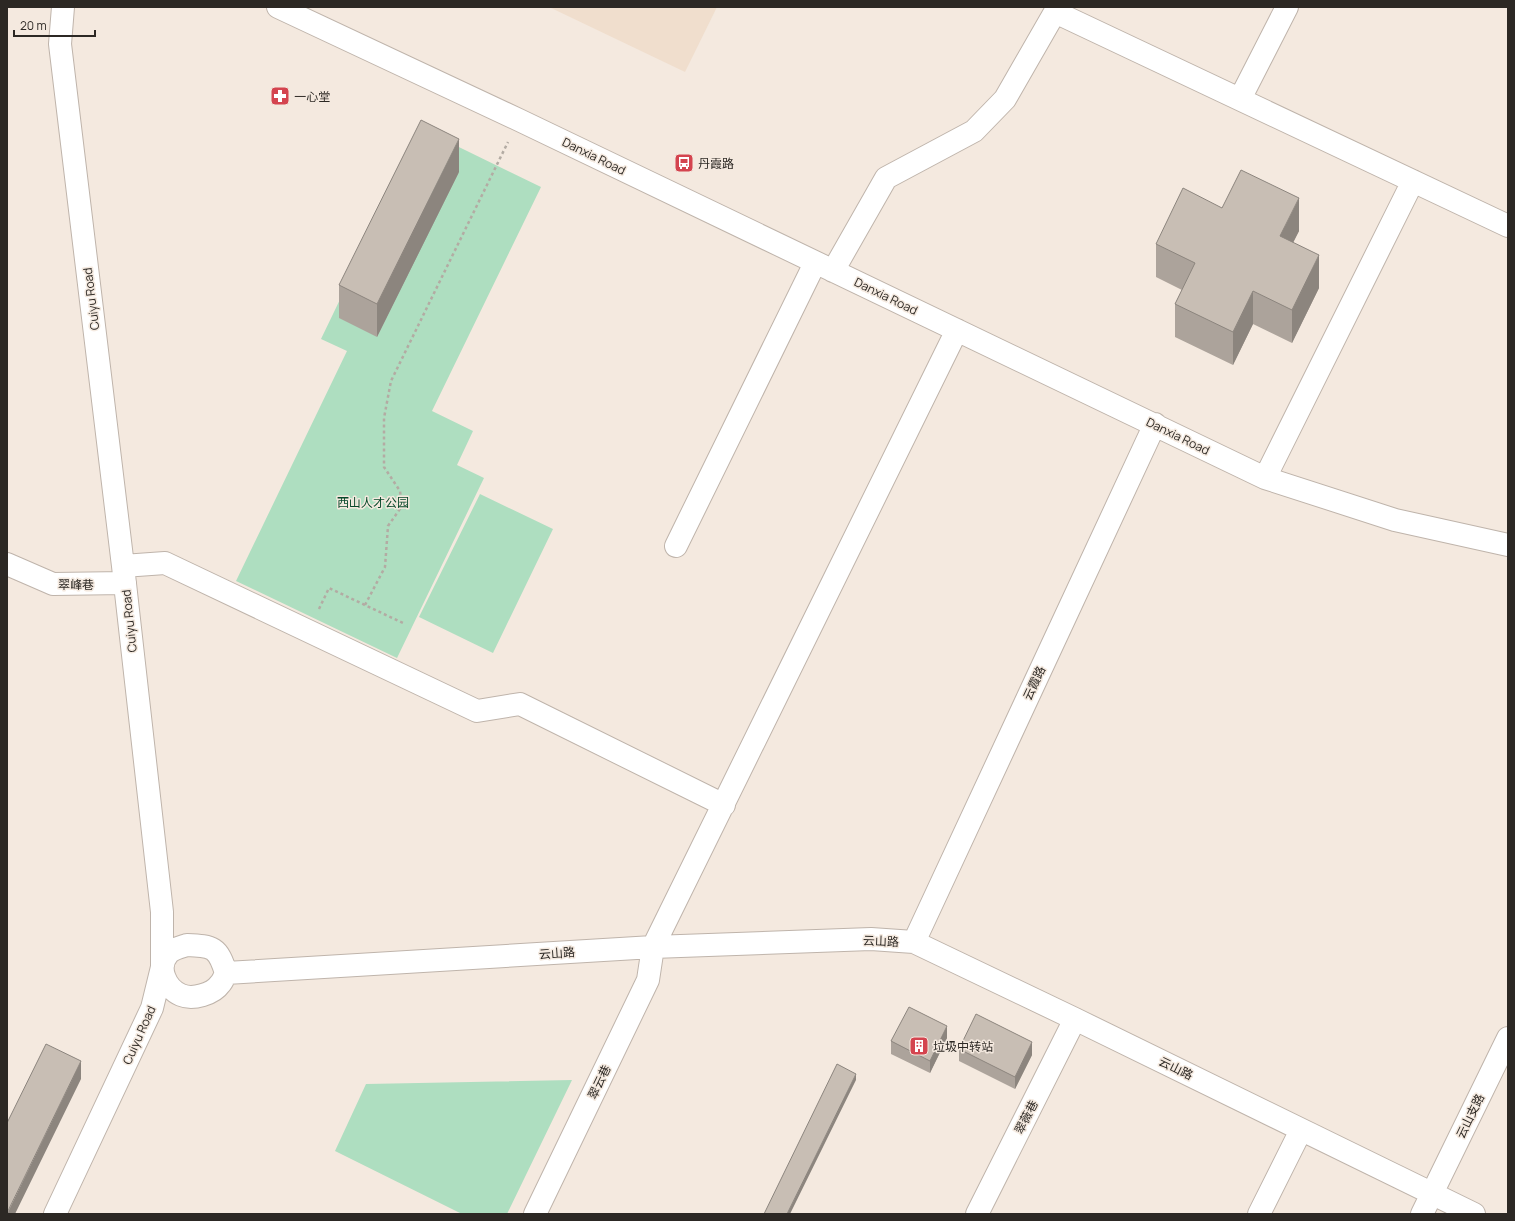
<svg xmlns="http://www.w3.org/2000/svg" width="1515" height="1221" font-family="Manrope,'Noto Sans SC',sans-serif">
  <rect width="100%" height="100%" fill="#f4e9df"/>
  <path fill="#f0decd" d="M549 7H717L685 72Z"/>
  <path fill="#aedec0" d="M422 129 541 187 432 411 473 431 457 465 484 478 397 658 236 581 347 351 321 339Z
    M480 494 553 529 493 653 419 617Z
    M572 1080 507 1214H462L335 1151 366 1084Z"/>
  <g fill="none" stroke-linecap="round" stroke-linejoin="round">
    <defs>
      <path id="minor" d="M278 7 519 120 1265 478 1395 520 1508 545
        M1240 99 1287 7
        M833 271 886 178 974 131 1005 99 1055 12 1508 226
        M1265 478 1413 181
        M676 546 815 263
        M7 564 53 584 125 583
        M123 566 165 563 477 711 520 704 724 805
        M914 942 1155 424
        M187 945C213 946 218 947 226 973 224 977 223 981 220 984 213 994 193 1000 181 995 166 989 156 967 168 954 172 949 181 947 187 945Z
        M226 973 653 947 871 939 914 942 1075 1019 1474 1214
        M55 1214 152 1008 162 967V912L123 566 60 44 63 7
        M535 1214 648 980 653 947 957 330
        M977 1214 1075 1019
        M1259 1214 1301 1130
        M1422 1214 1508 1038"/>
    </defs>
    <use href="#minor" stroke="#bfb4ab" stroke-width="24"/>
    <path stroke="#b3aba3" stroke-width="2.5" stroke-dasharray="3 3" stroke-linecap="butt" d="M365 605 385 567 388 526 402 506 400 491 384 467V418L391 381 508 142
      M319 609 329 588 405 624"/>
    <use href="#minor" stroke="#fff" stroke-width="22"/>
  </g>
  <path fill="#aca39b" d="M459 172 377 337 339 318V285Z
    M1222 208 1299 231 1293 242 1319 288 1292 343 1253 324 1233 365 1175 337V304L1182 290 1156 277V244Z
    M947 1038 930 1073 891 1054V1041Z
    M959 1049 1032 1055 1015 1089 959 1061Z"/>
  <path fill="#8c857e" d="M459 139V172L377 337V304Z
    M1299 198V231L1280 269V236Z
    M1319 255V288L1292 343V310Z
    M1253 291V324L1233 365V332Z
    M947 1026V1038L930 1073V1061Z
    M1032 1042V1055L1015 1089V1077Z
    M81 1061V1079L15 1214H7Z
    M856 1074V1080L790 1214H787Z"/>
  <path fill="#c8beb4" stroke="#8c857e" d="M421 120 459 139 377 304 339 285Z
    M1241 170 1299 198 1280 236 1319 255 1292 310 1253 291 1233 332 1175 304 1195 263 1156 244 1183 188 1222 208Z
    M909 1007 947 1026 930 1061 891 1041Z
    M976 1014 1032 1042 1015 1077 959 1049Z
    M46 1044 81 1061 7 1213V1123Z
    M837 1064 856 1074 787 1214H764Z"/>
  <defs>
    <symbol id="pharmacy-square" viewBox="-11 -11 22 22"><rect x="-9" y="-9" width="18" height="18" rx="4" fill="#d4444f" stroke="#f4e9df"/><path d="M-2-6h4v4h4v4h-4v4h-4v-4h-4v-4h4Z" fill="#fff"/></symbol>
    <symbol id="bus-square" viewBox="-11 -11 22 22"><rect x="-9" y="-9" width="18" height="18" rx="4" fill="#d4444f" stroke="#f4e9df"/><path d="M-5-6H5V4H4V6H2V4H-2V6H-4V4H-5ZM-3.5-4V0h7V-4ZM-3.5 1.2v1.5H-2V1.2ZM2 1.2v1.5H3.5V1.2Z" fill="#fff"/></symbol>
    <symbol id="building-square" viewBox="-11 -11 22 22"><rect x="-9" y="-9" width="18" height="18" rx="4" fill="#d4444f" stroke="#f4e9df"/><path d="M-4-6H4V6H1V3H-1V6H-4ZM-2.5-4.3h1.7v1.8h-1.7ZM.8-4.3h1.7v1.8H.8ZM-2.5-1h1.7V.8h-1.7ZM.8-1h1.7V.8H.8Z" fill="#fff"/></symbol>
  </defs>
  <g fill-rule="evenodd">
    <use href="#pharmacy-square" x="269" y="85" width="22" height="22"/>
    <use href="#bus-square" x="673" y="152" width="22" height="22"/>
    <use href="#building-square" x="908" y="1035" width="22" height="22"/>
  </g>
  <g text-anchor="middle" dominant-baseline="central" stroke-width="3" stroke-linejoin="round" paint-order="stroke">
    <g font-size="12" fill="#2c2824" stroke="#f4e9df" text-anchor="start">
      <text x="294" y="96">一心堂</text>
      <text x="698" y="163">丹霞路</text>
      <text x="933" y="1046">垃圾中转站</text>
    </g>
    <g font-size="12" fill="#2c2824" stroke="#f4e9df">
      <text transform="translate(594 156) rotate(26)">Danxia Road</text>
      <text transform="translate(886 296) rotate(26)">Danxia Road</text>
      <text transform="translate(91 299) rotate(-97)">Cuiyu Road</text>
      <text transform="translate(1178 436) rotate(26)">Danxia Road</text>
      <text x="76" y="584">翠峰巷</text>
      <text transform="translate(129 621) rotate(-96)">Cuiyu Road</text>
      <text transform="translate(1034 683) rotate(-65)">云霞路</text>
      <text transform="translate(881 941) rotate(2)">云山路</text>
      <text transform="translate(557 953) rotate(-4)">云山路</text>
      <text transform="translate(139 1035) rotate(-66)">Cuiyu Road</text>
      <text transform="translate(1176 1068) rotate(26)">云山路</text>
      <text transform="translate(599 1082) rotate(-64)">翠云巷</text>
      <text transform="translate(1470 1116) rotate(-64)">云山支路</text>
      <text transform="translate(1026 1117) rotate(-63)">翠薇巷</text>
    </g>
    <g font-size="12" fill="#07482a" stroke="#f4e9df">
      <text x="373" y="502">西山人才公园</text>
    </g>
  </g>
  <rect width="1515" height="1221" fill="none" stroke="#2c2824" stroke-width="16"/>
  <path d="M14 30v6h81v-6" fill="none" stroke="#2c2824" stroke-width="2"/>
  <text x="20" y="30" font-size="12" fill="#2c2824" stroke="#f4e9df" stroke-width="3" paint-order="stroke">20 m</text>
</svg>
